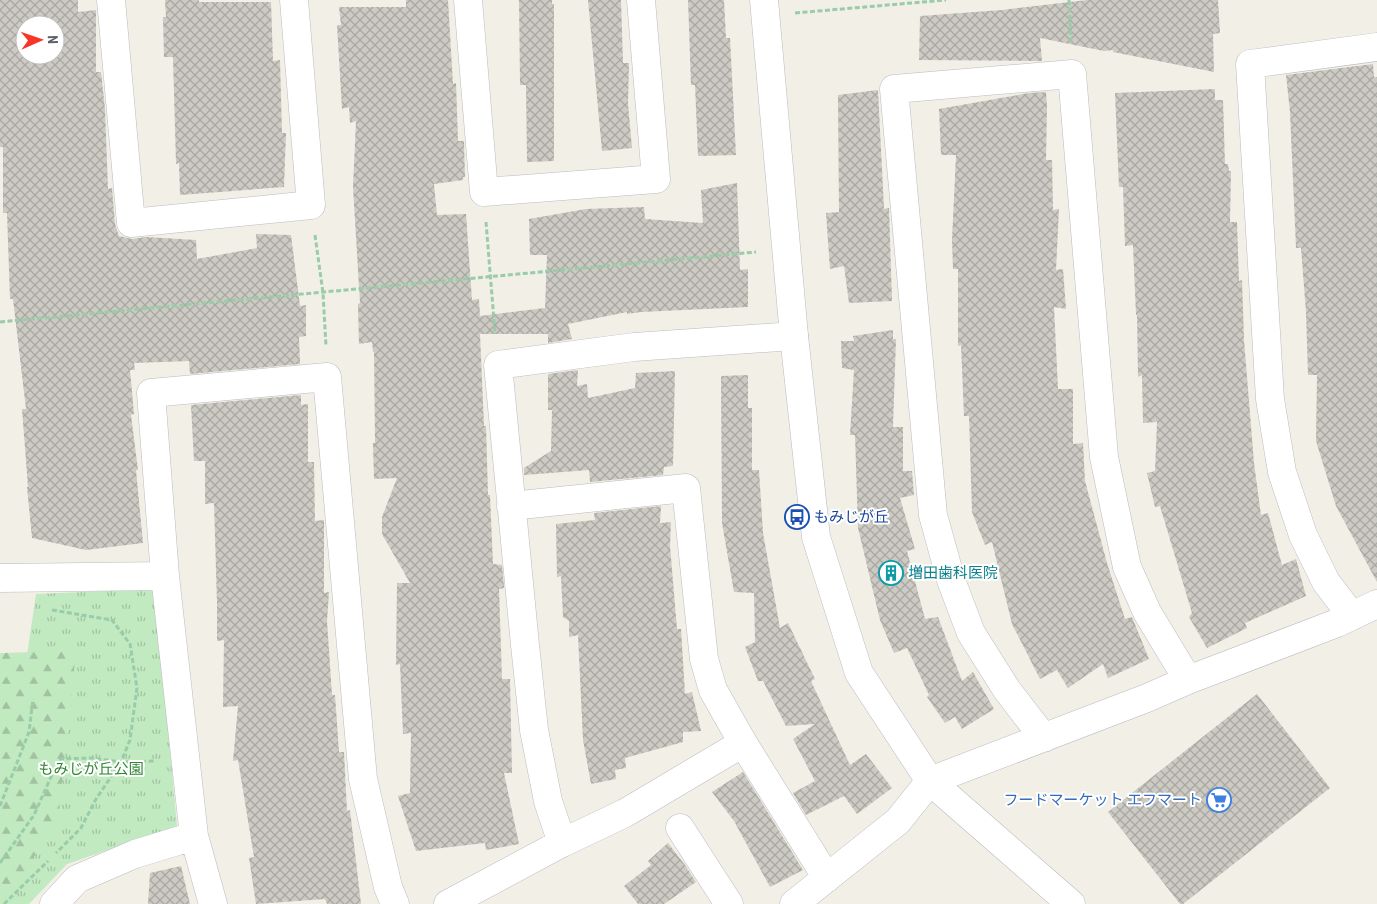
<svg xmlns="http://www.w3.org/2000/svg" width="1377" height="904" font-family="'Roboto Condensed','Noto Sans JP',sans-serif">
  <defs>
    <pattern id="grass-tufts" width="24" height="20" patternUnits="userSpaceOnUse" patternTransform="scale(1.25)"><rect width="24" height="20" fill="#c2eac1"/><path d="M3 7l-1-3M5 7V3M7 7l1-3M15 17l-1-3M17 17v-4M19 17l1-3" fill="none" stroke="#a1c1a1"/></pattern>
    <pattern id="forest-firs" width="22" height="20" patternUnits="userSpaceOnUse" patternTransform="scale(1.25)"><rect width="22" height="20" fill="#c2eac1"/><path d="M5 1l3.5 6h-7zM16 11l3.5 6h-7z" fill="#a1c1a1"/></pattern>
    <pattern id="building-cross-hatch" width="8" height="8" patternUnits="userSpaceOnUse" patternTransform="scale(1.25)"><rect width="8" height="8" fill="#cccac3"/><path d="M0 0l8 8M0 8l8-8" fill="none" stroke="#a9a7a2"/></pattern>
  </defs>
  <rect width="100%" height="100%" fill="#f1efe6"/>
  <path fill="url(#grass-tufts)" d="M155 589 177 826 67 864 29 904H0V784L13 751 36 594Z"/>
  <path fill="url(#forest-firs)" d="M76 651 58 821 3 904H0V653Z"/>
  <path fill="url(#building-cross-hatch)" fill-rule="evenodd" d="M0 0H78V12L96 10V72H101L105 109 108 189 112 188 115 224 119 236 132 239 146 237 196 240 197 259 257 248 256 234 291 235 300 306 306 305V336L299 337 300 364 190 374 189 361 134 363 135 370H130L134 414 131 415 138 470H136L143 543 86 550 32 538 27 487H28L22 409H26L13 299H10L7 213H3V147H0ZM25 25H55V55H25Z
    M165 0H199V2H271L273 61 280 60 282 133H286L284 187 180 195 179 163 176 164 173 57H164L163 17H166Z
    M406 0H448L453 84 456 83 458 141H464L465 177H463V180L434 184 437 215 466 214 472 300 479 299 480 316 545 308 547 255H530L529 219 586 209 644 207 645 219 703 223 701 190 737 183 740 270 748 269V307L641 312 627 314V312L568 324 572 339 548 343V334H480L484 426H486L488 495H490L493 564 502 565 504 586V588L499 589 502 679H510L512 773H504L519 844 486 850 485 843 416 851 398 796 410 793 411 733 403 734 400 664 396 665 397 583H410L382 534V517L397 478 374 479 373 443H375L374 352H373L372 342 359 344 358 304 360 303 353 187 356 121 350 123 349 107 342 109 337 25H341L339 7H406Z
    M519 0H552V4H554V161L527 162 526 85H520Z
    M588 0H621L623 63H629L628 104 632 148 602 151Z
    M688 0H724L726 38H730L736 155 698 156 695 85H691Z
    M1087 0H1218L1220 33 1213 34 1214 72 1113 52V50L1104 51 1040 38 1042 61 919 60 920 16 1002 10Z
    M1373 64 1374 77H1377V582L1336 506 1316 441 1317 375H1308L1306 312 1301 248H1296L1290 112 1286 75Z
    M1215 89V100H1223L1225 164H1228L1229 171H1231L1230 222H1237L1239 281 1242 280 1244 340 1254 463 1261 515 1268 513 1282 565 1296 559 1306 596 1245 623 1247 628 1207 648 1189 617 1192 613 1160 506 1155 507 1147 473 1155 471 1157 422 1143 423 1142 375 1138 377 1137 315H1136L1133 245 1125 246 1123 187H1119L1115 93Z
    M878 90 884 209 889 208 892 301 849 303 844 266 830 269 826 213 839 212 838 95Z
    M1046 92 1047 106 1046 160H1052L1053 210 1059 209 1056 270 1063 269 1066 309 1054 307 1058 389H1073V444L1083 443 1085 481 1107 563 1125 619 1132 617 1149 659 1108 678 1103 664 1068 688 1057 670 1040 679 1012 624 992 542 985 545 972 512 969 416H964L961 345 958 346V269H953L952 240 956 155H941L939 109 1029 93Z
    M893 330V339H896L893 427H903V471H912L914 495 900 498 915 549 907 551 925 619 938 617 962 681 973 672 994 709 962 729 955 717 945 723 927 697 929 695 907 648 894 653 880 620 858 528 855 435H850L854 370 842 368 841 341H854L853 336Z
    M578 370 577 386 587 384 588 398 635 388 636 373 675 371 673 466 664 467 663 475 590 482 589 470 524 475V468L551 451 552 410H548V374Z
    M748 375V408H752V470H759L763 533 780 628 788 623 815 679 811 681 850 765 866 754 892 788 857 814 844 796 806 815 793 793 815 781 793 739 815 724 786 726 763 681H758L745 647 755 642 754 593 734 592 722 523 721 376Z
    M301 395V405L308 404V462H314L315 521 324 520V593L329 592 327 621 332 695H335L339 752H344L347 811 350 810 361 904H327L325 899 256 904 249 858 254 857 238 760 233 761 238 706 223 707 224 640 217 641V603L214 503 205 504V461H194L191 405Z
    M661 506 660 523 671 522 670 546 677 629H681L685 694 692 692 701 731 683 732V742L625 758 626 768 615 770 616 779 591 784 583 740 578 635 569 637V621L563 617 561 576 557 577 556 524 595 520 594 513Z
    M1257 694 1330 788 1183 904H1180L1108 812Z
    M743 772 803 870 770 887 734 821 712 792Z
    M668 843 685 865 696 882 664 904H638L624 886 651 865 648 861Z
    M181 866 190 904H148L150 873Z"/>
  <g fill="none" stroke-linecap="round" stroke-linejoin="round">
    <defs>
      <path id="minor" d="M111 0 131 223 311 205 294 0
        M468 0 484 192 656 179 641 0
        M0 578 165 576
        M1352 616 1326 582 1303 535 1282 472 1270 399 1250 64 1377 47
        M1044 738 1007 690 971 633 951 580 933 515 894 89 1072 74 1104 457 1127 567 1147 612 1188 680
        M743 743 827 878
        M680 828 729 904
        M562 843 548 801 534 730 525 645 498 365 634 347 794 336
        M54 904 77 879 135 854 194 836
        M213 904 194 836 165 576 151 393 327 377 363 779 388 887 395 904
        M448 904 562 843 625 813 743 743 713 690 704 659 686 488 511 506
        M794 904 898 821 930 781 1147 698 1188 680 1337 623 1377 604"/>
      <path id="tertiary" d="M764 0 794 336 816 537 859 673 930 781 1071 904"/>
    </defs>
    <use href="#minor" stroke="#b9bcc1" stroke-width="29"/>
    <use href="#tertiary" stroke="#b9bcc1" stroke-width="29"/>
    <path stroke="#99cca8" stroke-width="3" stroke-dasharray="5 2.5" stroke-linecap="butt" d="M1069 0 1071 43
      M795 13 946 0
      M486 222 495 333
      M315 235 323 293 326 346
      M0 322 756 252
      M52 610 112 620 130 644 137 688 130 740 121 762 96 799 81 828 56 853
      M0 806 29 732 33 699
      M0 863 34 815 59 759 91 758 121 762 155 761
      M4 904 48 861"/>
    <use href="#minor" stroke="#fff" stroke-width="28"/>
    <use href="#tertiary" stroke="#fff" stroke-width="28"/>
  </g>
  <defs>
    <symbol id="bus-ring" viewBox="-11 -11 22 22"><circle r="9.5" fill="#fff" stroke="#1a4fb4" stroke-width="1.5"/><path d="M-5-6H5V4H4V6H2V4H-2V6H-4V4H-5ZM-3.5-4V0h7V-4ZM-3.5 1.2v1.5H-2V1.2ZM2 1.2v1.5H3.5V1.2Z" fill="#1a4fb4"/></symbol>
    <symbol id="building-ring" viewBox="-11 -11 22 22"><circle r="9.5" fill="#fff" stroke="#0f9aa8" stroke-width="1.5"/><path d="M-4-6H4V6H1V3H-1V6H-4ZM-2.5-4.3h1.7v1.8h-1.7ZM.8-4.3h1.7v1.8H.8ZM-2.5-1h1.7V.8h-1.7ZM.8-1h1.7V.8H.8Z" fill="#0f9aa8"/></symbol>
    <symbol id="supermarket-ring" viewBox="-11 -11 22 22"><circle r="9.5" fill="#fff" stroke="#3f7fe0" stroke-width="1.5"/><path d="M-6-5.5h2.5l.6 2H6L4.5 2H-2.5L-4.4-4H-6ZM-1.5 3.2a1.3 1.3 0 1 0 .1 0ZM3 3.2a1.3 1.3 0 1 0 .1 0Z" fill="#3f7fe0"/></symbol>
  </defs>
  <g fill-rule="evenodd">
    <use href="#bus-ring" x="783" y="503" width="28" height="28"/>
    <use href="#building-ring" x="877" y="559" width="28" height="28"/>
    <use href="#supermarket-ring" x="1205" y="786" width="28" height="28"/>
  </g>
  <g text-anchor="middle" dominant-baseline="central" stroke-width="4" stroke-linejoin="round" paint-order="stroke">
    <g font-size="15" fill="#164399" stroke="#fff" text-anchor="start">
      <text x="814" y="517">もみじが丘</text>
    </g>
    <g font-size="15" fill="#0d838f" stroke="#fff" text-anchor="start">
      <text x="908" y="573">増田歯科医院</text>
    </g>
    <g font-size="15" fill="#2f8632" stroke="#fff">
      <text x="91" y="769">もみじが丘公園</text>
    </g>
    <g font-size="15" fill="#366cbe" stroke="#fff" text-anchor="end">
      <text x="1202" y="800">フードマーケット エフマート</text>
    </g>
  </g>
  <g transform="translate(40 40) rotate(88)"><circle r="24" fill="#ffffff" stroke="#bfc0c3"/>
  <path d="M0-4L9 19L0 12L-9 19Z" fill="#f73627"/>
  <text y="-8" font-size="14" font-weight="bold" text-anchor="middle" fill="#5e6268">N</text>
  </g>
</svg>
